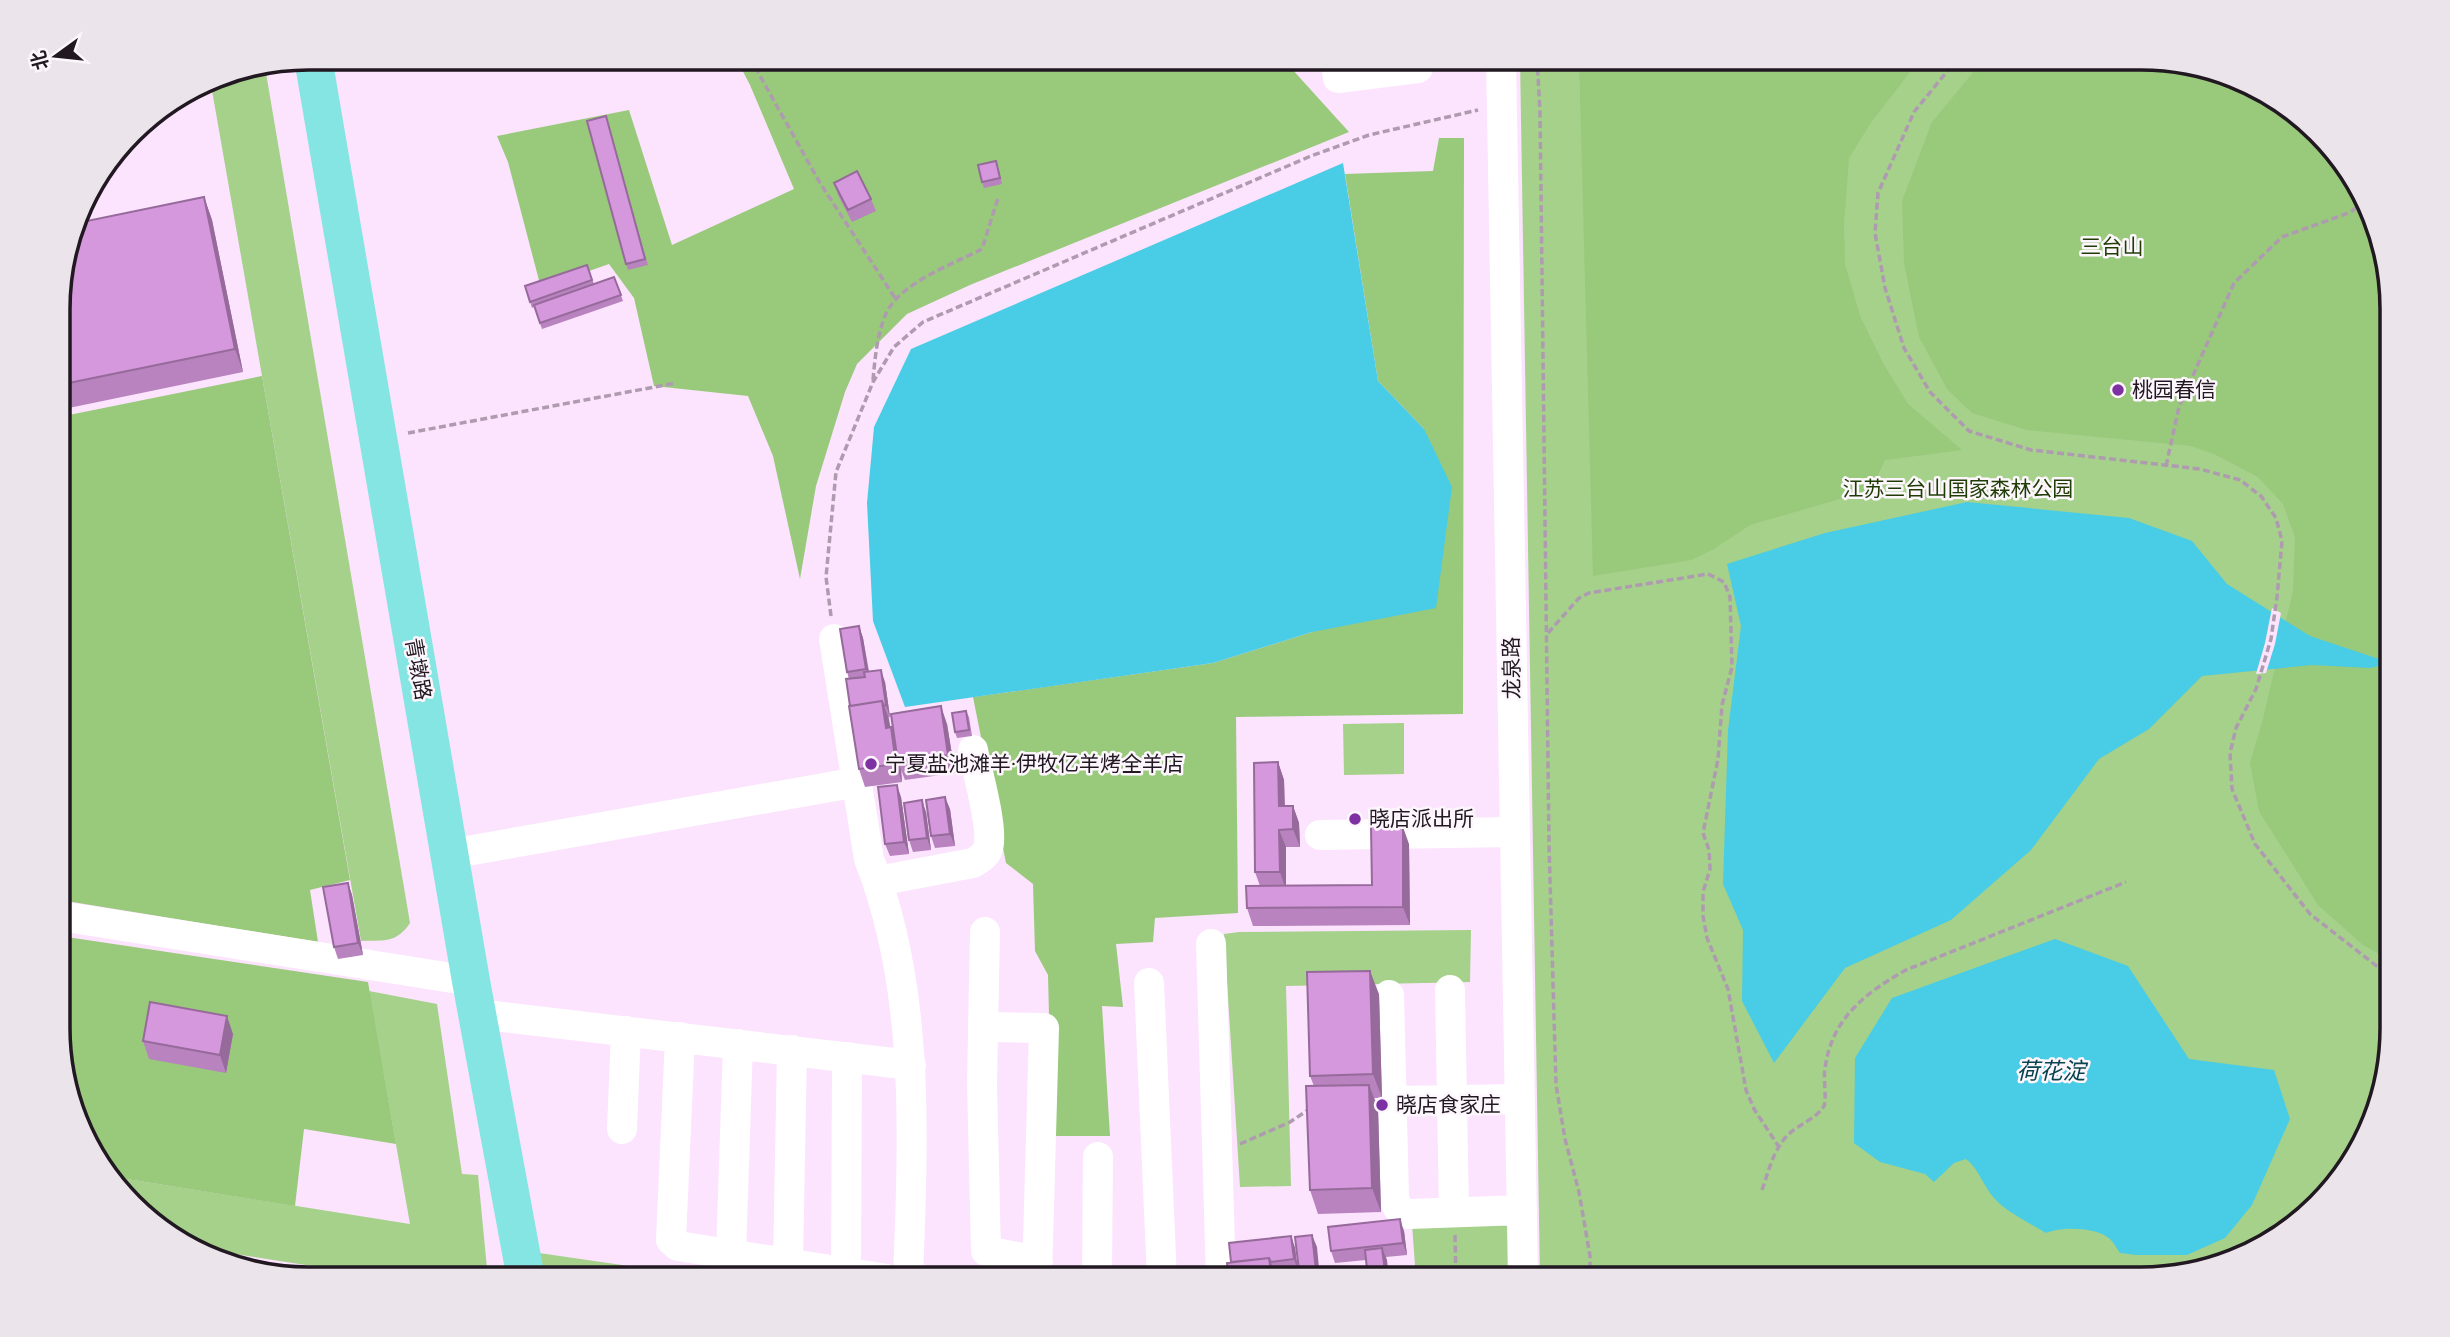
<svg xmlns="http://www.w3.org/2000/svg" width="2450" height="1337" font-family="'Roboto Condensed','Noto Sans SC',sans-serif">
  <rect width="100%" height="100%" fill="#fce3fe"/>
  <path fill="#a5d18a" d="M1520 58H2141L2252 84 2350 169 2390 277 2392 1028 2366 1139 2280 1237 2157 1279H1540Z
    M265 67 410 923C396 944 383 940 361 941L210 79Z
    M1404 723V774L1344 775 1343 724Z
    M1471 930 1470 982 1286 986 1291 1186 1240 1187 1224 934 1239 932Z
    M369 991 437 1004 462 1174 478 1175 488 1279H396L190 1247 110 1180 108 1176 410 1224Z
    M1508 1218 1517 1279H1416L1412 1224Z
    M539 1253 719 1279H543Z"/>
  <path fill="#99c97b" d="M736 58H1282L1349 132 970 285 907 314 857 364 845 392 816 486 800 579 773 456 748 396 654 386 634 298 609 264 541 288 508 162 497 136 629 110 672 245 794 189 750 85Z
    M1579 58H1921L1872 121 1849 158 1844 225 1845 264 1860 316 1883 363 1908 404 1962 450 1885 460 1871 490 1750 525 1714 549 1691 560 1593 576Z
    M1985 58H2141L2252 84 2350 169 2390 277 2392 961 2363 945 2318 905 2259 811 2250 763 2263 719 2293 591 2295 537 2283 504 2258 477 2214 454 2191 446 2027 430 1972 413 1947 389 1919 337 1904 263 1902 201 1932 122Z
    M1439 138H1464L1463 714 1236 717 1238 913 1155 918 1153 942 1116 944 1123 1007 1102 1006 1110 1136H1052L1048 975 1035 951 1033 884 1006 863 973 697 1213 663 1312 632 1424 429 1378 381 1345 174 1433 171Z
    M262 376 350 880 310 890 318 942 60 900 59 417Z
    M60 936 368 982 396 1144 304 1129 295 1206 108 1176 60 1061Z"/>
  <path fill="#49cce5" d="M1343 163 1378 381 1424 429 1452 487 1436 608 1312 632 1213 663 905 707 873 621 867 503 874 427 911 349Z
    M1967 502 2129 518 2192 541 2227 584 2310 636 2391 663 2370 668 2312 665 2202 676 2149 729 2099 759 2031 850 1951 920 1845 968 1774 1063 1742 1001 1743 930 1723 884 1728 730 1741 626 1727 564 1825 533Z
    M2055 939 2128 966 2189 1059 2274 1070 2290 1119 2252 1205 2225 1238 2187 1255H2136L2120 1253C2117 1249 2114 1243 2110 1239 2098 1227 2061 1226 2046 1233 2030 1223 2008 1213 1995 1199 1983 1186 1979 1169 1966 1159L1954 1163 1934 1182 1925 1174 1880 1162 1854 1143 1855 1058 1892 998Z"/>
  <path fill="#fce3fe" d="M2272 608 2281 613 2275 644 2266 673 2256 674 2265 643Z"/>
  <g fill="none" stroke-linecap="round" stroke-linejoin="round">
    <path stroke="#af9bb0" stroke-width="3.5" stroke-dasharray="7 3.5" stroke-linecap="butt" d="M750 58 820 183 895 298
      M1537 58 1540 112 1549 845 1556 1085 1565 1139 1579 1192 1590 1256V1279
      M1958 58 1914 112 1878 193 1875 233 1885 288 1904 348 1930 392 1969 431 2031 450 2200 469 2240 480 2261 496 2276 518 2282 541 2277 597 2271 639 2256 689 2236 728 2230 753 2232 789 2255 844 2310 914 2392 978
      M873 380C875 358 877 336 885 316 897 284 953 264 982 249L998 198
      M408 433 676 383
      M2166 466 2179 407 2234 283 2282 237 2351 212 2362 203
      M831 616 826 577 836 472 873 382 894 347 923 322 1311 156 1369 135 1478 110
      M1548 633 1579 598 1589 593 1708 574 1724 582 1730 597 1732 667 1722 705 1718 759 1703 833 1709 850 1710 869 1703 892V916L1707 938 1728 989 1746 1090 1754 1109 1779 1147
      M1240 1144 1290 1122 1311 1108
      M1762 1190C1769 1170 1774 1147 1790 1133 1800 1124 1817 1118 1824 1106 1827 1099 1823 1079 1825 1069 1831 1019 1865 993 1906 970L2126 882
      M1455 1235 1456 1279"/>
    <path stroke="#fff" stroke-width="30" d="M1335 58 1338 78 1418 68 1416 58
      M1501 58 1523 1279
      M834 639 869 859C921 991 913 1140 908 1279
      M1320 835 1515 832
      M450 854 858 782
      M878 881 973 863C979 859 986 856 988 848 994 829 977 771 973 750
      M60 916 471 981
      M985 932 982 1083 986 1251 1038 1261
      M1211 944 1221 1279
      M1149 983 1162 1279
      M1450 990 1454 1212
      M1389 995 1394 1197C1396 1207 1399 1212 1409 1214L1522 1210
      M477 1014 911 1065
      M983 1027 1044 1028 1037 1279
      M680 1037 671 1240 678 1246 887 1279
      M1392 1101 1520 1099
      M622 1129 626 1031
      M731 1254 738 1044
      M788 1263 792 1050
      M846 1272 847 1057
      M1097 1279 1098 1157"/>
    <path stroke="#84e5e3" stroke-width="38" d="M313 58 471 981 526 1279"/>
  </g>
  <path fill="#b883be" d="M910 58H922L925 66 914 70Z
    M608 122 648 265 628 270 626 264Z
    M998 167 1002 184 984 188 982 182Z
    M834 183 871 199 876 211 852 222 838 195Z
    M204 197 212 220 243 372 59 410 58 293Z
    M587 265 594 284 614 277 623 301 542 329 534 307 532 308 525 286Z
    M859 626 863 638 869 671 885 682 890 717 888 718 890 727 894 736 947 724 955 773 905 780 901 770 902 782 865 787 859 769 850 706 849 679 847 672Z
    M966 711 969 717 972 736 957 738 955 732Z
    M1278 762 1284 780 1285 806H1293L1299 823 1300 847H1286V886L1372 885 1409 844 1410 925 1253 926 1247 908 1260 886 1255 872Z
    M901 797 909 854 890 856 885 844Z
    M950 809 955 846 935 848 931 836Z
    M926 812 931 850 913 852 909 840Z
    M348 883 352 895 363 955 338 959 334 947Z
    M1379 994 1382 1098H1374L1378 1108 1381 1212 1318 1214 1310 1190 1314 1086 1310 1076Z
    M233 1034 226 1073 149 1059 143 1041Z
    M1404 1231 1407 1255 1386 1257 1389 1279H1368L1366 1260 1335 1263 1331 1251Z
    M1291 1236 1295 1248 1298 1271 1275 1274 1276 1279 1231 1262Z"/>
  <path fill="#966a9b" d="M204 197 212 220 243 372 235 349Z
    M859 626 863 638 870 681 866 669Z
    M881 670 885 682 890 717 886 705Z
    M882 701 889 719 893 745 886 728Z
    M941 706 947 724 955 773 948 755Z
    M891 727 897 744 898 763 901 770 902 782 896 764Z
    M1278 762 1284 780 1285 824 1279 806Z
    M897 785 901 797 909 854 904 842Z
    M945 797 950 809 955 846 950 834Z
    M922 800 926 812 931 850 927 838Z
    M1293 806 1299 823 1300 847 1293 829Z
    M1403 827 1409 844 1410 925 1403 907Z
    M1279 830 1286 847V890L1280 872Z
    M348 883 352 895 363 955 358 943Z
    M1370 971 1379 994 1382 1098 1373 1074Z
    M227 1016 233 1034 226 1073 220 1055Z
    M1369 1085 1378 1108 1381 1212 1372 1188Z
    M1400 1219 1404 1231 1407 1255 1403 1243Z
    M1312 1235 1317 1247 1320 1279H1317Z
    M1291 1236 1295 1248 1298 1271 1294 1259Z
    M1382 1248 1387 1260 1389 1279H1386Z
    M1269 1258 1276 1275V1279H1272Z"/>
  <path fill="#d698dd" stroke="#966a9b" stroke-width="2" d="M910 58H922L923 60 911 64Z
    M606 116 645 259 626 264 587 121Z
    M996 161 1000 178 982 182 978 165Z
    M857 171 871 199 848 210 834 183Z
    M204 197 235 349 59 385 58 293 77 223Z
    M587 265 592 280 530 302 525 286Z
    M614 277 621 295 540 323 534 305Z
    M859 626 866 669 847 672 840 629Z
    M881 670 886 705 884 706 882 701 850 706 846 679 865 677 864 672Z
    M882 701 886 728 891 727 896 764 859 769 849 706Z
    M941 706 948 755 898 763 891 714Z
    M966 711 969 730 955 732 952 713Z
    M1278 762 1279 806H1293V829L1279 830 1280 872H1255L1254 763Z
    M897 785 904 842 885 844 878 787Z
    M945 797 950 834 931 836 926 800Z
    M922 800 927 838 909 840 904 803Z
    M1371 827H1403V907L1247 908 1246 886 1372 885Z
    M348 883 358 943 334 947 323 887Z
    M1370 971 1373 1074 1310 1076 1307 972Z
    M150 1002 227 1016 220 1055 143 1041Z
    M1369 1085 1372 1188 1310 1190 1306 1086Z
    M1400 1219 1403 1243 1331 1251 1328 1227Z
    M1312 1235 1317 1279H1300L1295 1237Z
    M1291 1236 1294 1259 1271 1262 1269 1258 1231 1262 1229 1243Z
    M1382 1248 1386 1279H1368L1365 1250Z
    M1269 1258 1272 1279H1229L1227 1263Z"/>
  <g fill="#7e31a2" stroke="#fdf7fd" stroke-width="2.5">
    <circle cx="2118" cy="390" r="7"/>
    <circle cx="871" cy="764" r="7"/>
    <circle cx="1355" cy="819" r="7"/>
    <circle cx="1382" cy="1105" r="7"/>
  </g>
  <g text-anchor="middle" dominant-baseline="central" stroke-width="5" stroke-linejoin="round" paint-order="stroke">
    <g font-size="21" fill="#1e3c04" stroke="#fdf7fd">
      <text x="2112" y="247">三台山</text>
      <text x="1958" y="489">江苏三台山国家森林公园</text>
    </g>
    <g font-size="21" fill="#211822" stroke="#fdf7fd" text-anchor="start">
      <text x="2132" y="390">桃园春信</text>
      <text x="885" y="764">宁夏盐池滩羊·伊牧亿羊烤全羊店</text>
      <text x="1369" y="819">晓店派出所</text>
      <text x="1396" y="1105">晓店食家庄</text>
    </g>
    <g font-size="21" fill="#211822" stroke="#fdf7fd">
      <text transform="translate(1512 668) rotate(-91)">龙泉路</text>
      <text transform="translate(418 669) rotate(80)">青墩路</text>
    </g>
    <g font-size="23" font-style="italic" fill="#08444f" stroke="#fdf7fd">
      <text x="2051" y="1071">荷花淀</text>
    </g>
  </g>
  <path d="M0 0H2450V1337H0ZM309 70H2141A239 239 0 0 1 2380 309V1028A239 239 0 0 1 2141 1267H309A239 239 0 0 1 70 1028V309A239 239 0 0 1 309 70Z" fill="#ebe5eb" fill-rule="evenodd"/>
  <path fill="none" stroke="#211822" stroke-width="3.5" d="M309 70H2141A239 239 0 0 1 2380 309V1028A239 239 0 0 1 2141 1267H309A239 239 0 0 1 70 1028V309A239 239 0 0 1 309 70Z"/>
  <g transform="translate(56 56) rotate(255)" stroke="#fdf7fd" stroke-width="5" paint-order="stroke">
  <path d="M0-5L12 26L0 18L-12 26Z" fill="#211822"/>
  <text y="-10" font-size="19" font-weight="bold" text-anchor="middle" fill="#211822">北</text>
  </g>
</svg>
